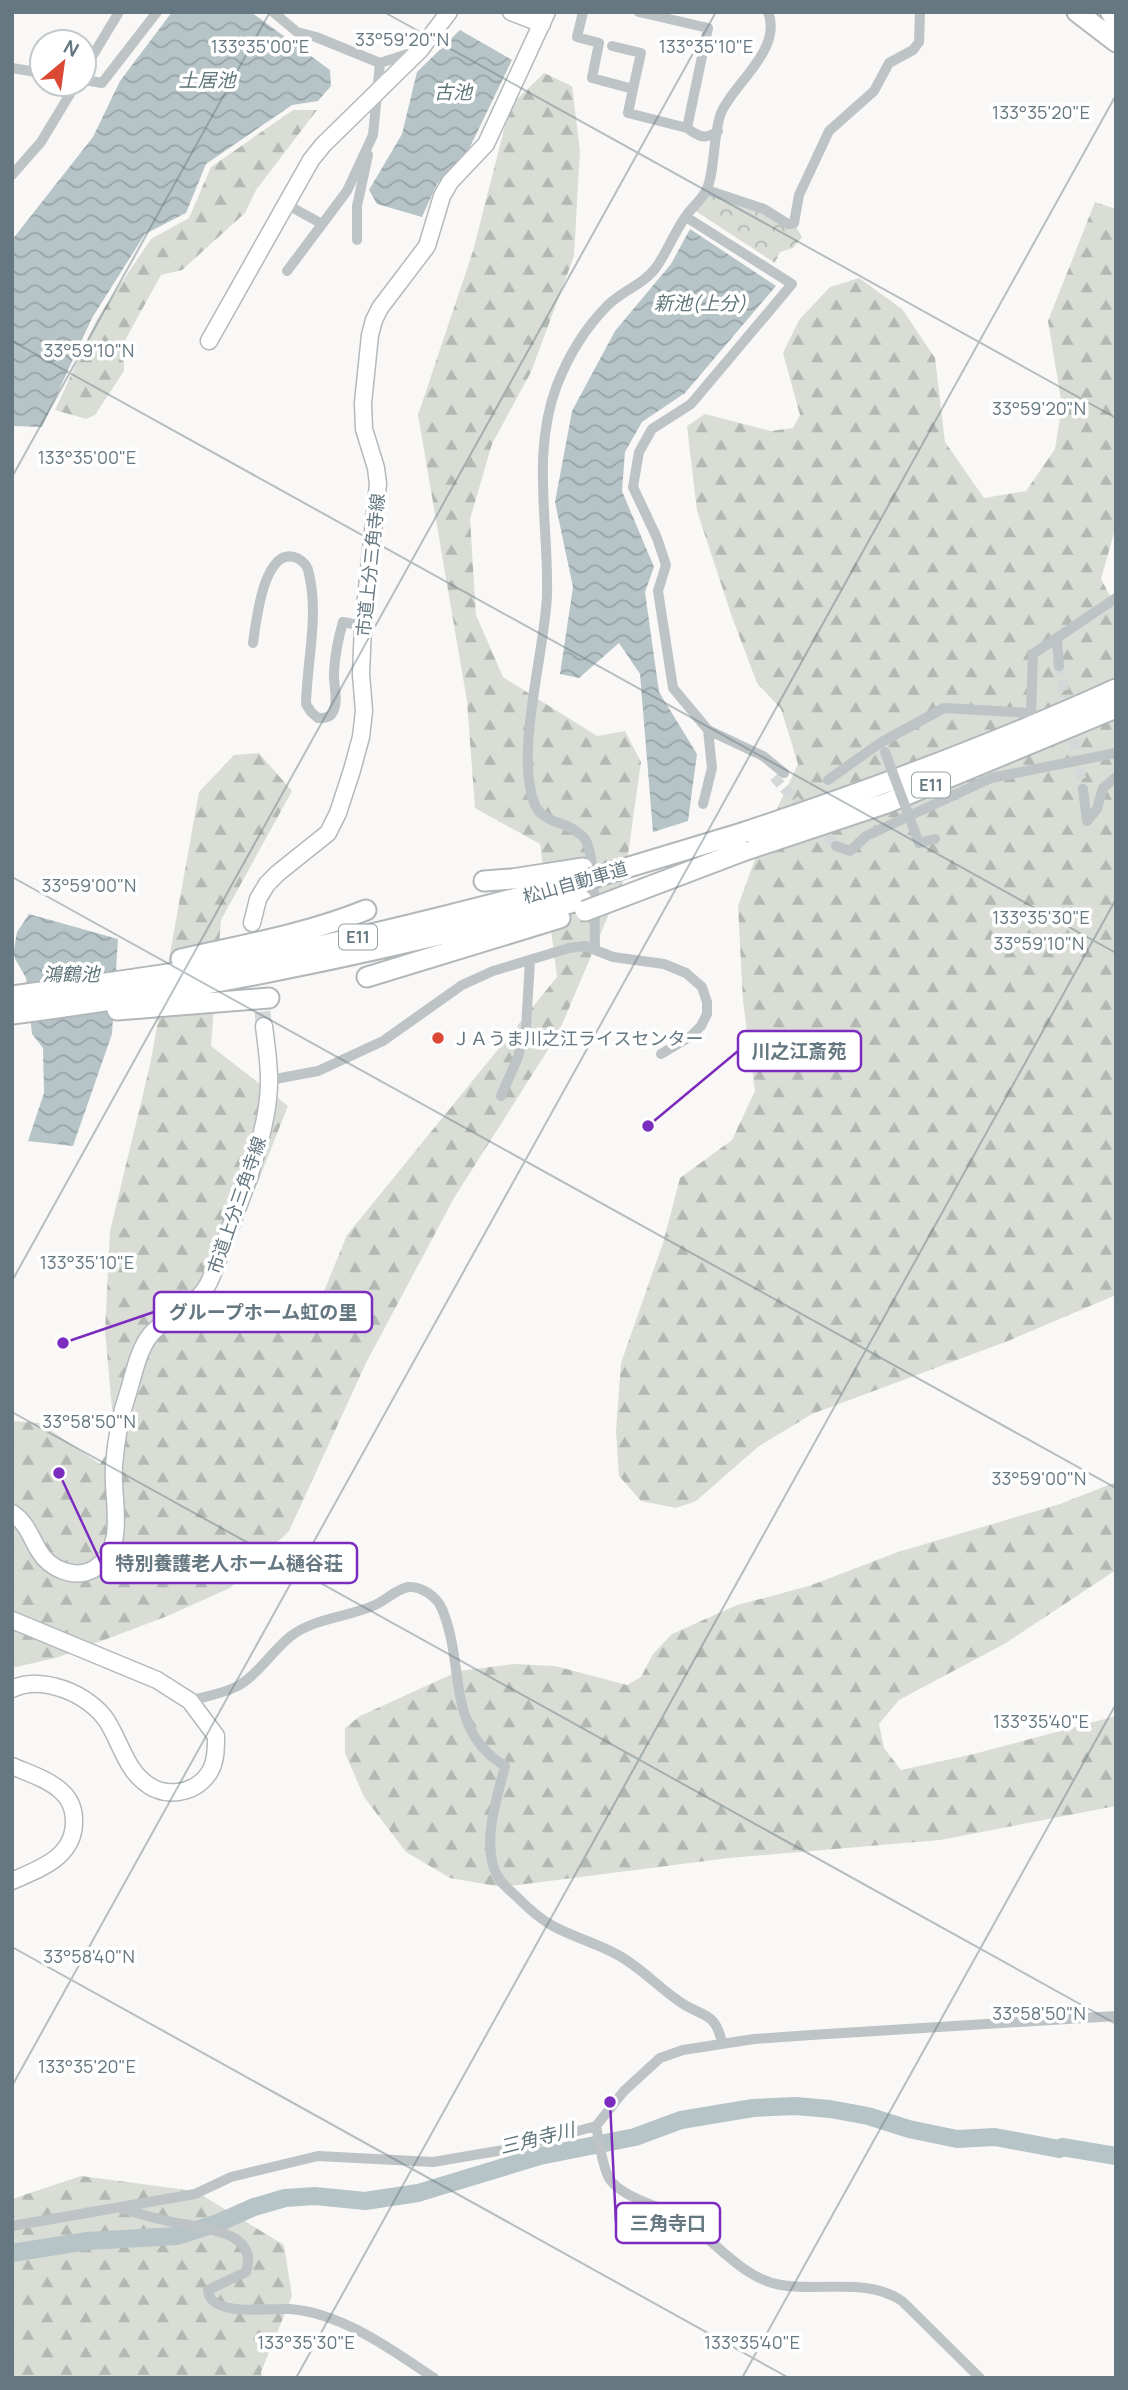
<svg xmlns="http://www.w3.org/2000/svg" width="1128" height="2390" font-family="Manrope,'Noto Sans JP',sans-serif">
  <defs>
    <pattern id="forest-firs" width="22" height="20" patternUnits="userSpaceOnUse" patternTransform="scale(1.75)"><rect width="22" height="20" fill="#d9ddd6"/><path d="M5 1l3.5 6h-7zM16 11l3.5 6h-7z" fill="#b4b8b3"/></pattern>
    <pattern id="park-crowns" width="20" height="18" patternUnits="userSpaceOnUse" patternTransform="scale(1.75)"><rect width="20" height="18" fill="#d9ddd6"/><path d="M2 6a3 3 0 1 1 6 0M12 15a3 3 0 1 1 6 0" fill="none" stroke="#b4b8b3"/></pattern>
    <pattern id="water-waves" width="16" height="10" patternUnits="userSpaceOnUse" patternTransform="scale(1.75)"><rect width="16" height="10" fill="#b7c4c7"/><path d="M0 5q4-4 8 0t8 0" fill="none" stroke="#98a4a7"/></pattern>
  </defs>
  <rect width="100%" height="100%" fill="#f9f8f6"/>
  <path fill="url(#forest-firs)" d="M544 73 572 86 580 151 574 256 531 372 492 444 470 519 476 615 503 677 597 736 625 731 641 762 625 876 558 1034 454 1198 366 1363 289 1531 230 1588 165 1617 59 1657 12 1668V1421L40 1423 100 1464 115 1441 105 1331 110 1231 150 1065 199 792 234 755 259 753 292 791 221 920 211 1046 288 1106 213 1295 234 1317 322 1296 347 1235 557 977 540 844 475 808 467 701 418 415 473 251 510 106Z
    M293 110H317L256 190 245 213 182 270 161 275 123 344 124 371 95 415 86 419 55 410 97 319 151 239 189 218 211 167Z
    M1095 202 1116 209V526L1101 579 1116 607V1295L1008 1341 812 1414 759 1446 696 1501 676 1508 641 1501 619 1476 616 1431 621 1363 663 1243 680 1178 732 1140 755 1091 743 1001 738 906 761 843 798 764 781 709 757 683 732 617 697 511 687 426 705 414 771 431 793 428 800 415 783 353 799 320 830 287 859 278 902 309 935 358 945 442 984 498 1026 491 1055 449 1062 406 1048 321Z
    M1116 1482V1570L1006 1643 899 1700 879 1724 884 1748 901 1770 974 1754 1116 1716V1806L940 1840 729 1858 502 1887 450 1878 406 1852 364 1797 345 1753V1728L360 1716 459 1671 513 1664 555 1666 627 1685 641 1677 653 1654 672 1634 737 1605 809 1586 898 1552 1060 1504Z
    M81 2176 195 2191 284 2245 292 2296 261 2372 262 2378H12V2199Z"/>
  <path fill="url(#park-crowns)" d="M708 193 795 225 802 237 793 248 780 252 775 263 694 210Z"/>
  <path fill="url(#water-waves)" d="M172 12H251L330 70 331 86 318 101 292 105 206 164 186 213 145 234 92 318 42 427 12 426V240L93 137 120 81Z
    M460 30 512 60 470 147 437 184 422 217 377 204 369 190 402 134 417 72Z
    M690 229 776 286 685 393 642 422 625 452 622 491 654 567 645 592 659 692 697 754 688 821 653 832 640 674 619 643 579 678 560 674 573 587 555 502 572 411 615 331 671 264Z
    M29 914 118 939 112 1034 73 1146 28 1141 44 1093 43 1048 32 1034 26 978 13 955 17 932Z"/>
  <g fill="none" stroke-linecap="round" stroke-linejoin="round">
    <path stroke="#b7c4c7" stroke-width="18" d="M12 2253 87 2241 177 2236 218 2223 254 2207 285 2198 315 2196 365 2201 418 2193 540 2156 635 2137 681 2120 753 2108 795 2106 830 2109 868 2116 909 2129 957 2139 995 2137 1059 2149 1062 2147 1116 2156"/>
    <path stroke="#d4d8d8" stroke-width="10" stroke-dasharray="10 5" stroke-linecap="butt" d="M1059 666 1083 789
      M774 777 806 813
      M817 825 836 846"/>
    <path stroke="#d4d8d8" stroke-width="16" stroke-dasharray="16 8" stroke-linecap="butt" d="M257 964 264 1026"/>
    <defs>
      <path id="secondary" d="M511 12 542 24
        M209 341 311 160 323 145 420 50 449 12
        M252 923 258 899 267 884 278 873 328 833 338 813 352 770 361 737 364 711 361 674 363 626 378 484 376 468 364 429 363 403 370 335 374 320 380 308 427 246 442 196 450 182 486 144 547 12
        M12 1513C27 1523 30 1536 39 1551 50 1569 74 1580 94 1569 129 1548 111 1499 114 1465 116 1441 120 1416 128 1393 134 1374 138 1350 151 1334 167 1316 194 1308 207 1286 214 1274 218 1259 223 1246 241 1199 270 1130 269 1079 269 1061 266 1043 264 1026
        M12 1620 157 1680 190 1701 216 1736C216 1749 216 1762 209 1773 194 1795 163 1799 143 1781 126 1767 119 1740 107 1721 89 1694 42 1674 12 1689
        M12 1766C28 1773 48 1779 61 1791 70 1799 74 1808 74 1820 75 1857 41 1868 12 1881"/>
      <path id="primary" d="M1110 12 1116 23"/>
      <path id="highway" d="M1077 12 1116 42
        M745 832C871 790 995 744 1116 689
        M743 851 887 803 1116 708
        M484 881 512 879 583 868
        M181 959C243 945 307 934 366 910
        M367 977 560 918
        M12 996C107 983 202 971 296 951 394 930 490 905 586 880
        M117 1010 269 998
        M12 1014C205 990 394 948 582 900"/>
    </defs>
    <use href="#secondary" stroke="#b3b9bd" stroke-width="19"/>
    <use href="#primary" stroke="#b2b8bb" stroke-width="21"/>
    <use href="#highway" stroke="#b2b7ba" stroke-width="23"/>
    <path stroke="#bec3c6" stroke-width="10" d="M273 12 297 32 316 37 380 63 373 135 347 191 287 271
      M583 12 577 37 599 43 592 78 633 89 628 113 687 128
      M639 12 708 28 687 128C699 137 705 140 718 131
      M612 46 641 53 633 89
      M380 63 414 52
      M12 68 42 73
      M84 70 119 12
      M84 80 102 83 157 12
      M12 175 41 142 76 84
      M707 190 764 209 788 224 794 223 799 195 829 131 874 91 889 63 913 50 919 42 920 12
      M286 204 322 224
      M686 217 792 284 691 404 652 429 639 452 633 487 657 538 666 565 658 591 673 688 708 730 712 768 703 804
      M357 240V206L368 155
      M1057 640 1059 666
      M253 643C256 622 264 544 297 558 303 561 308 566 309 574 319 617 307 660 306 704L311 712 318 718C324 718 330 718 333 712 339 701 333 684 334 672 335 655 338 639 343 622L363 626
      M708 730 763 756 784 773
      M828 780 880 743 944 708 1031 713 1033 654 1116 598
      M1083 789 1087 821
      M1087 821 1097 809 1103 788 1116 777
      M917 838 919 843 935 839
      M836 846 850 851 866 836 991 778 1116 753
      M595 949C594 924 597 860 585 839 583 836 577 832 573 829 559 821 542 821 535 805 514 754 545 652 547 595 549 525 531 453 557 385 568 357 586 327 608 305 622 291 646 283 657 266 668 250 675 231 686 216 692 207 701 200 706 191 715 174 713 133 721 113 734 83 783 49 768 12
      M270 1080 318 1071 383 1041 462 985 493 971 569 948 585 946 613 957 664 964 686 973 702 987 707 1002V1014L701 1026 691 1036 661 1054
      M501 1096 518 1057 526 1028 530 960
      M190 1701C205 1696 228 1693 241 1684 260 1672 273 1650 291 1636 314 1618 349 1617 375 1605 386 1600 397 1589 408 1587 422 1586 437 1597 442 1609 466 1666 445 1730 505 1766 497 1797 479 1851 500 1880 505 1887 513 1893 519 1899 529 1909 540 1919 553 1926 573 1937 596 1943 616 1954 639 1966 655 1984 676 1999 700 2018 716 2009 722 2044
      M596 2126C599 2140 602 2166 609 2178 620 2197 660 2206 679 2217 713 2237 741 2279 781 2285 822 2292 867 2277 902 2301L980 2378
      M120 2208C141 2214 162 2221 184 2224 210 2229 259 2234 246 2272L208 2290C210 2318 270 2308 290 2309 342 2313 392 2350 434 2378
      M12 2226 195 2194 231 2177 318 2156 433 2162 515 2148 596 2126 624 2091 660 2058 683 2050 754 2039 811 2035 1116 2016"/>
    <use href="#secondary" stroke="#fff" stroke-width="16"/>
    <use href="#primary" stroke="#fff" stroke-width="18"/>
    <use href="#highway" stroke="#fff" stroke-width="19"/>
    <defs>
      <path id="highway-bridge" d="M586 880 745 832
        M585 911 743 851"/>
    </defs>
    <use href="#highway-bridge" stroke="#b2b7ba" stroke-width="23" stroke-linecap="butt"/>
    <path stroke="#bec3c6" stroke-width="10" d="M885 752 917 838"/>
    <use href="#highway-bridge" stroke="#fff" stroke-width="19"/>
  </g>
  <path fill="none" stroke="#657780" stroke-width="2" stroke-opacity="0.45" d="M384 12 1116 418M12 341 1116 953M12 477 270 12M12 877 1116 1488M12 1281 716 12M12 1412 1116 2024M12 1947 789 2378M12 2086 1116 95M296 2378 1116 899M742 2378 1116 1704"/>
  <circle fill="#db4934" stroke="#fff" stroke-width="2.5" cx="438" cy="1038" r="7"/>
  <g text-anchor="middle" dominant-baseline="central" stroke-width="7" stroke-linejoin="round" paint-order="stroke">
    <g fill="#fff" stroke="#93a0a6" stroke-width="2">
      <rect x="912" y="772.5" width="38" height="25" rx="5"/>
      <rect x="339" y="924.5" width="38" height="25" rx="5"/>
    </g>
    <g font-size="16" font-weight="bold" fill="#657780">
      <text x="931" y="785">E11</text>
      <text x="358" y="937">E11</text>
    </g>
    <g font-size="18" fill="#657780" stroke="#fff">
      <text transform="translate(370 565) rotate(-84)">市道上分三角寺線</text>
      <text transform="translate(575 882) rotate(-16)">松山自動車道</text>
      <text transform="translate(236 1205) rotate(-71)">市道上分三角寺線</text>
    </g>
    <g font-size="18" fill="#657780" stroke="#fff" text-anchor="start">
      <text x="452" y="1038">ＪＡうま川之江ライスセンター</text>
    </g>
    <g font-size="19" font-style="italic" fill="#60767a" stroke="#fff">
      <text x="207" y="80">土居池</text>
      <text x="453" y="92">古池</text>
      <text x="700" y="303">新池(上分)</text>
      <text x="71" y="974">鴻鶴池</text>
      <text transform="translate(537 2138) rotate(-14)">三角寺川</text>
    </g>
  </g>
  <g font-size="18" text-anchor="middle" fill="#657780" stroke="#fff" stroke-width="7" stroke-linejoin="round" paint-order="stroke">
    <text x="402" y="46">33°59'20"N</text>
    <text x="260" y="53">133°35'00"E</text>
    <text x="706" y="53">133°35'10"E</text>
    <text x="1041" y="119">133°35'20"E</text>
    <text x="89" y="357">33°59'10"N</text>
    <text x="1039" y="415">33°59'20"N</text>
    <text x="87" y="464">133°35'00"E</text>
    <text x="89" y="892">33°59'00"N</text>
    <text x="1041" y="924">133°35'30"E</text>
    <text x="1039" y="950">33°59'10"N</text>
    <text x="87" y="1269">133°35'10"E</text>
    <text x="89" y="1428">33°58'50"N</text>
    <text x="1039" y="1485">33°59'00"N</text>
    <text x="1041" y="1728">133°35'40"E</text>
    <text x="89" y="1963">33°58'40"N</text>
    <text x="1039" y="2020">33°58'50"N</text>
    <text x="87" y="2073">133°35'20"E</text>
    <text x="306" y="2349">133°35'30"E</text>
    <text x="752" y="2349">133°35'40"E</text>
  </g>
  <path fill="none" stroke="#7b2cbf" stroke-width="2.5" d="M648 1126L738 1051M63 1343L154 1312M59 1473L101 1563M610 2102L616 2223"/>
  <g fill="#7b2cbf" stroke="#fff" stroke-width="2.5">
    <circle cx="648" cy="1126" r="7"/>
    <circle cx="63" cy="1343" r="7"/>
    <circle cx="59" cy="1473" r="7"/>
    <circle cx="610" cy="2102" r="7"/>
  </g>
  <g fill="#fff" stroke="#7b2cbf" stroke-width="2.5">
    <rect x="738" y="1031" width="123" height="40" rx="7"/>
    <rect x="154" y="1292" width="218" height="40" rx="7"/>
    <rect x="101" y="1543" width="256" height="40" rx="7"/>
    <rect x="616" y="2203" width="104" height="40" rx="7"/>
  </g>
  <g font-size="19" text-anchor="middle" font-weight="bold" fill="#657780">
    <text x="799" y="1058">川之江斎苑</text>
    <text x="263" y="1319">グループホーム虹の里</text>
    <text x="229" y="1570">特別養護老人ホーム樋谷荘</text>
    <text x="668" y="2230">三角寺口</text>
  </g>
  <rect width="1128" height="2390" fill="none" stroke="#657780" stroke-width="28"/>
  <g transform="translate(63 63) rotate(29)"><circle r="33" fill="#ffffff" stroke="#c1c9cc" stroke-width="2"/>
  <path d="M0-5L12 26L0 18L-12 26Z" fill="#db4934"/>
  <text y="-10" font-size="19" font-weight="bold" text-anchor="middle" fill="#657780">N</text>
  </g>
</svg>
